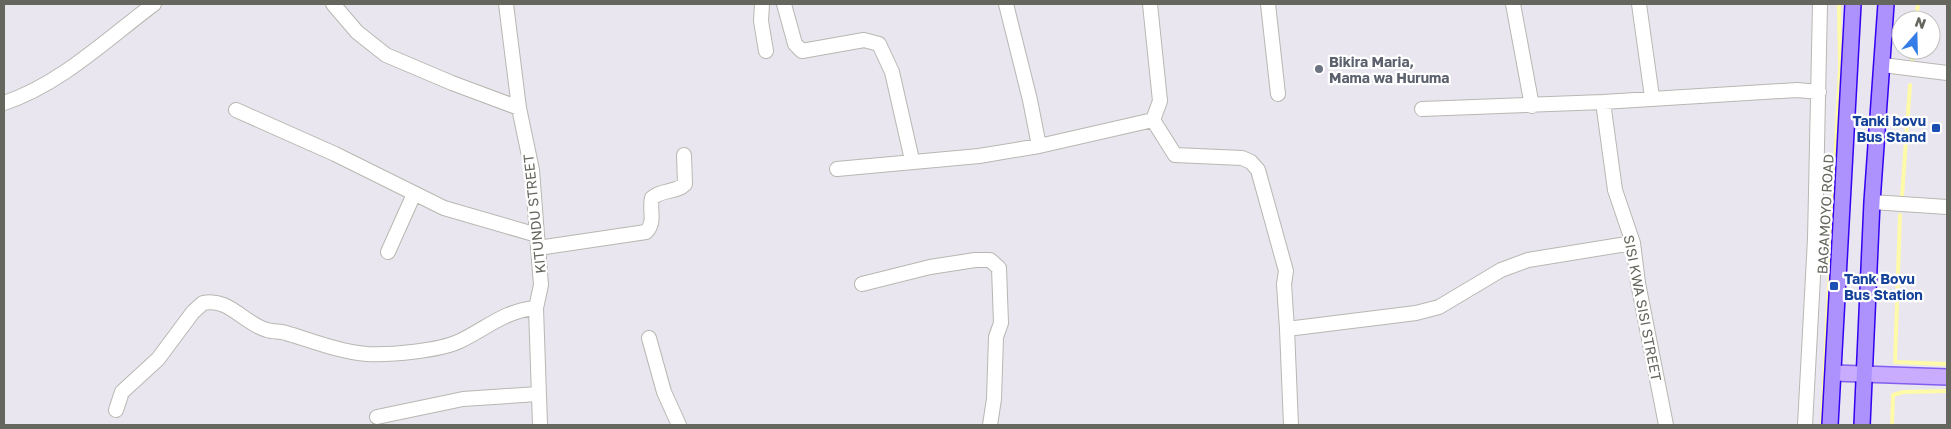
<svg xmlns="http://www.w3.org/2000/svg" width="1951" height="429" font-family="'Golos Text',sans-serif">
  <rect width="100%" height="100%" fill="#e9e6f0"/>
  <g fill="none" stroke-linecap="round" stroke-linejoin="round">
    <path stroke="#fefaa8" stroke-width="4" d="M1916 20 1918 4
      M1912 63 1913 50
      M1902 196 1910 85
      M1900 215 1895 362 1947 364
      M1822 425 1840 67 1839 4
      M1892 425 1893 395 1903 392 1947 391"/>
    <defs>
      <path id="minor" d="M333 4 357 32 386 55 452 83 519 108
        M506 4 519 108 532 170 537 235 541 285 536 308 540 425
        M762 4 761 21 766 51
        M784 4 795 44 802 51 864 40 879 44 892 72 912 160
        M1006 4 1030 100 1039 146
        M1268 4 1278 94
        M1513 4 1532 106
        M1639 4 1652 97
        M1883 65 1947 73
        M1603 102 1615 190 1633 243 1638 283 1666 425
        M4 103C61 84 107 39 154 4
        M1422 109 1603 102 1797 90 1819 92
        M236 110 335 154 444 208 537 235
        M1153 120 1175 155 1242 158 1251 162 1258 170 1286 271 1284 284 1287 329
        M837 169 979 156 1039 146 1153 120 1160 101 1150 4
        M1872 202 1947 207
        M538 248 646 232C656 222 649 210 652 198 662 189 676 193 685 184L684 155
        M388 252 414 194
        M862 284 930 267 975 260H990L999 268 1001 323 996 337 994 399 990 425
        M649 338 664 392 679 425
        M116 410 122 392 158 359 193 312 203 303C229 297 244 324 267 330 273 332 280 331 286 333 313 341 340 352 367 354 391 355 439 351 460 341 487 328 506 310 536 308
        M377 417 463 399 538 394
        M1291 425 1287 329 1416 313 1439 307 1501 270 1528 260 1633 243
        M1805 425 1815 239 1820 4"/>
      <path id="major" d="M1834 373 1947 377"/>
      <path id="highway" d="M1830 425 1853 4
        M1862 425 1872 202 1886 4"/>
    </defs>
    <use href="#minor" stroke="#b7b8b1" stroke-width="16"/>
    <use href="#major" stroke="#815ff0" stroke-width="18"/>
    <use href="#highway" stroke="#3403f2" stroke-width="18"/>
    <use href="#minor" stroke="#fff" stroke-width="14"/>
    <use href="#major" stroke="#c9acfe" stroke-width="15"/>
    <use href="#highway" stroke="#ad91fc" stroke-width="15"/>
  </g>
  <circle fill="#6b7280" stroke="#fff" stroke-width="2" cx="1319" cy="69" r="5"/>
  <g fill="#1a4fb4" stroke="#fff" stroke-width="2">
    <rect x="1931" y="123" width="10" height="10" rx="2.5"/>
    <rect x="1829" y="281" width="10" height="10" rx="2.5"/>
  </g>
  <g text-anchor="middle" dominant-baseline="central" stroke-width="4.5" stroke-linejoin="round" paint-order="stroke">
    <g font-size="14" font-weight="bold" fill="#5b616d" stroke="#fff" text-anchor="start">
      <text x="1329" y="61">Bikira Maria,<tspan x="1329" dy="16">Mama wa Huruma</tspan></text>
    </g>
    <g font-size="14" font-weight="bold" fill="#164399" stroke="#fff" text-anchor="end">
      <text x="1926" y="120">Tanki bovu<tspan x="1926" dy="16">Bus Stand</tspan></text>
      <text x="1844" y="278" text-anchor="start">Tank Bovu<tspan x="1844" dy="16">Bus Station</tspan></text>
    </g>
    <g font-size="14" fill="#65665d" stroke="#fff">
      <text transform="translate(534 214) rotate(-96)">KITUNDU STREET</text>
      <text transform="translate(1825 214) rotate(-87)">BAGAMOYO ROAD</text>
      <text transform="translate(1643 308) rotate(79)">SISI KWA SISI STREET</text>
    </g>
  </g>
  <rect width="1951" height="429" fill="none" stroke="#65665d" stroke-width="10"/>
  <g transform="translate(1916 35) rotate(20)"><circle r="24" fill="#ffffff" stroke="#c1c2be"/>
  <path d="M0-4L9 19L0 12L-9 19Z" fill="#347de7"/>
  <text y="-8" font-size="14" font-weight="bold" text-anchor="middle" fill="#65665d">N</text>
  </g>
</svg>
